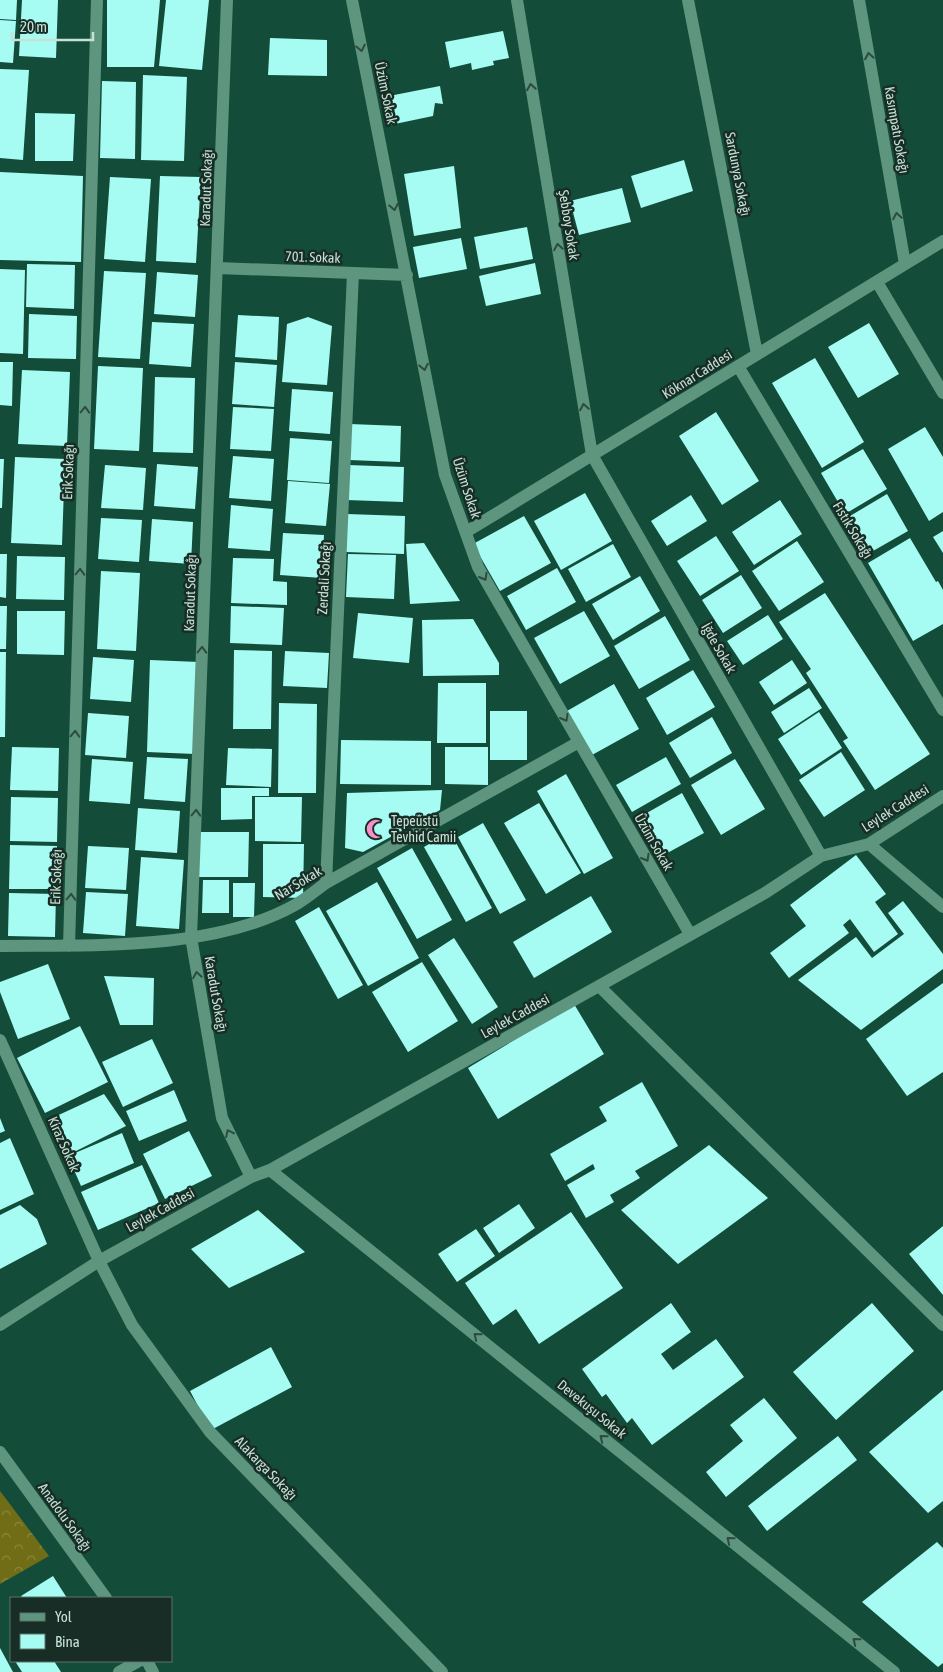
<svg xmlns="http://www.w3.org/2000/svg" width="943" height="1672" font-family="'Asap Condensed',sans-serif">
  <defs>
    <pattern id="park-crowns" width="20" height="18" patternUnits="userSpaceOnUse" patternTransform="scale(1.25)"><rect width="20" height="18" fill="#706d16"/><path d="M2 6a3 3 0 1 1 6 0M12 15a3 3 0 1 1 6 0" fill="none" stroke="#898842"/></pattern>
  </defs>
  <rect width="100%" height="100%" fill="#134d3a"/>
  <path fill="url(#park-crowns)" d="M0 1491 49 1556 0 1584Z"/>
  <path fill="#a6fcf3" d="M0 0H17L16 20 0 19Z
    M22 0H58L56 58 19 56Z
    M107 0H160L154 67H107Z
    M166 0H209L202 70 159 66Z
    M0 20 16 21 13 63 0 62Z
    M503 31 509 58 493 61 494 65 472 70 471 63 450 68 445 42Z
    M270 38 327 40V76L268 75Z
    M0 69 29 70 23 160 0 158Z
    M143 75 187 77 184 161 141 160Z
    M102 81 136 82 135 159 100 158Z
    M440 86 443 104 435 103 433 116 390 125 384 97Z
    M35 113 75 114 73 161H35Z
    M684 160 693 191 641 208 631 176Z
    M454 166 461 228 414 236 404 174Z
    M0 172 83 176 81 262 0 260Z
    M160 176 201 177 196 263 156 261Z
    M110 177 151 179 145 262 104 259Z
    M622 188 631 222 579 235 570 201Z
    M527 227 533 259 480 269 474 237Z
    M461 238 467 269 419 278 413 247Z
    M535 263 541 294 486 306 479 276Z
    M27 264 75 265 74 309 26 307Z
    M0 269 25 270 23 354 0 353Z
    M104 271 146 273 140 359 98 357Z
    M157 272 198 275 195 317 154 314Z
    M29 314 77 316 76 359 28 358Z
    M238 315 279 317 277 360 235 357Z
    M308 317 332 326 327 385 282 382 287 324Z
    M152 322 194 324 191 367 149 364Z
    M869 323 899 374 858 398 828 347Z
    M815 358 864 442 822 468 772 383Z
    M0 362H13L12 406 0 405Z
    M235 362 277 365 274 407 232 404Z
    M98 366 143 368 139 451 94 449Z
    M22 370 70 372 67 446 18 444Z
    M155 377 195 378 193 453 153 452Z
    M292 389 333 392 330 434 289 431Z
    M233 407 274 409 271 451 230 449Z
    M716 412 759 481 722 505 679 436Z
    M350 424 401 426 400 462 349 460Z
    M925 427 943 457V512L929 521 888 449Z
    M290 438 332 441 329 483 287 480Z
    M863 449 887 489 845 514 821 473Z
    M233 456 274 459 271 501 229 498Z
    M15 457 65 459 62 545 11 543Z
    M0 459H4L2 508H0Z
    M157 464 198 467 195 509 154 506Z
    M105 465 146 468 143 510 101 508Z
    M348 465 404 467 403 502 346 500Z
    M288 481 330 484 326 526 285 523Z
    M585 493 612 541 561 570 534 521Z
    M887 494 908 531 866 555 845 519Z
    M691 495 707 521 667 546 651 521Z
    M780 500 802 534 754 565 732 532Z
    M231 505 273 509 270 551 228 548Z
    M347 514 405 516 404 554 346 552Z
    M524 516 551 563 500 591 473 544Z
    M101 518 142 520 139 562 98 559Z
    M152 519 193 522 191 564 149 561Z
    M943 531V553L933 537Z
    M283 533 324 535 322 578 280 575Z
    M716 536 739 571 700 596 677 561Z
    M910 538 936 582 938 581 943 590V624L913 641 868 563Z
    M797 541 824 582 779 611 752 571Z
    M424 543 460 601 410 604 406 544Z
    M613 544 631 577 586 602 568 569Z
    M0 554H7L6 598 0 597Z
    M348 554 396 555 394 599 346 597Z
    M17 556 65 557 64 600 16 599Z
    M233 558 274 559 273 581 287 582V605L231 603Z
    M557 568 576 602 526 630 507 596Z
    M101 571 140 573 136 651 97 649Z
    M741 575 762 608 723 633 702 600Z
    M640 576 660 611 613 640 592 604Z
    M825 593 930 754 875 790 843 741 848 738 806 673 811 669 779 622Z
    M0 606H7L6 649H0Z
    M231 606 284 608 282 645 230 643Z
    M17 611H65L64 655 17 654Z
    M584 611 610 656 560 684 534 638Z
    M358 613 413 618 409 663 353 658Z
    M768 615 783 639 743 665 727 641Z
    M665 616 690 660 639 689 614 646Z
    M473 619 499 663V675L423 676 422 620Z
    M234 650 272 651 271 729H233Z
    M285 651 329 653 327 688 283 686Z
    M0 652H6L5 737H0Z
    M93 657 134 660 131 702 90 699Z
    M150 660 199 662 195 754 147 752Z
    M792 660 807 683 774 705 759 682Z
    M693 670 715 707 667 735 646 698Z
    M438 683H486V743H437Z
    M614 684 639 729 592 755 567 711Z
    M809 688 822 708 784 733 771 712Z
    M279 703 317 704 316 793H278Z
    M490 711H527V760H490Z
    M819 712 842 748 801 775 778 739Z
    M88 713 129 716 126 758 85 755Z
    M712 717 732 753 690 778 669 743Z
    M341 740 431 741V785L340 784Z
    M12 747 59 748 58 791 10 790Z
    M445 747H488V785L445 784Z
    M228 748 272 749 271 787 226 785Z
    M841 752 865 790 824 817 799 780Z
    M147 757 188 759 185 802 144 799Z
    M666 757 681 784 632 812 616 785Z
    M92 759 133 762 130 804 89 801Z
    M735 759 765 809 721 835 691 785Z
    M566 774 613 858 584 874 537 791Z
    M221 788H269V796H252V819L221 820Z
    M442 790 440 810 363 852 345 848 347 793Z
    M682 793 704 833 660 857 638 818Z
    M11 797 58 798 57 842 10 841Z
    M255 797H302L301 842 255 841Z
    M539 803 581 873 546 894 504 823Z
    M138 808 180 811 177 853 135 850Z
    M483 823 526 900 500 914 458 837Z
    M199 832H249L248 877H199Z
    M450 832 492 908 466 922 424 847Z
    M263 844H304L303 898 263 897Z
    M10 845 57 846 56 889H9Z
    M88 846 129 848 126 890 85 888Z
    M412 848 452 920 417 939 377 868Z
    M856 855 886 894 875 902 898 934 874 952 850 919 843 925 849 933 789 978 770 953 806 926 790 905Z
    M141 857 184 860 179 929 136 926Z
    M203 880H229V913H202Z
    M377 882 419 958 368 986 326 911Z
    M233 883H255L254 917H233Z
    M86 892 128 894 125 936 83 933Z
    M9 893 56 894 55 937 8 936Z
    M591 896 612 932 534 978 513 942Z
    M903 901 943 954V969L861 1030 798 980 856 937 872 958 904 934 888 913Z
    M319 907 363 985 338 999 295 921Z
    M454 938 498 1007 472 1024 428 955Z
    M422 962 458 1021 408 1052 372 992Z
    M48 964 70 1019 18 1039 0 992V982Z
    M104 976 154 978 153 1025H120Z
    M943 983V1072L907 1096 866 1039Z
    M574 1004 604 1054 498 1119 468 1068Z
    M80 1026 108 1082 45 1113 17 1058Z
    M152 1039 173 1083 123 1107 102 1062Z
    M642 1082 678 1146 635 1171 640 1178 610 1195 614 1202 586 1218 567 1185 595 1169 593 1164 565 1181 550 1154 607 1121 599 1107Z
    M174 1090 187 1121 139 1141 126 1111Z
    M104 1094 126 1126 66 1156 50 1119Z
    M0 1118 5 1131 0 1133Z
    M189 1131 212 1176 165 1199 143 1154Z
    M122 1133 134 1163 81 1186 68 1156Z
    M10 1138 34 1194 0 1210V1143Z
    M709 1145 768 1198 678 1264 621 1210Z
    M142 1165 159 1203 98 1230 81 1192Z
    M519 1204 535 1228 499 1253 483 1228Z
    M20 1205 37 1219 47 1244 0 1269V1215Z
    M258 1210 305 1252 229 1288 191 1249Z
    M571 1212 623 1288 539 1344 516 1309 493 1325 465 1283Z
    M943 1226V1295L909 1254Z
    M476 1229 495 1256 457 1282 438 1254Z
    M671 1303 691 1332 661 1354 673 1370 716 1339 744 1377 652 1445 632 1418 627 1423 606 1394 602 1397 582 1369Z
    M872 1303 914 1351 836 1420 793 1372Z
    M271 1347 292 1387 211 1430 190 1391Z
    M943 1390V1501L928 1513 869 1452Z
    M764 1398 797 1438 726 1497 706 1472 743 1441 730 1425Z
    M838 1436 857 1460 767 1531 748 1506Z
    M937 1542 943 1548V1663L938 1667 862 1602Z
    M53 1576 67 1598H23L21 1596Z
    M0 1648 13 1672H0Z
    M15 1661H54L61 1672H22Z"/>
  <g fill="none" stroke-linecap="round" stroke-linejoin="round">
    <path stroke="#5e957f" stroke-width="12" d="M227 0 191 937 222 1118 251 1177
      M352 0 445 475 478 567 690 934
      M517 0 592 455 821 856
      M688 0 757 354
      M859 0 905 264
      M218 268 407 275
      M877 282 943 393
      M738 366 943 710
      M466 532 943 241
      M869 844 943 907
      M326 883 353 273
      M0 946C91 945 213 951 295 905 306 899 316 890 326 883L579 742
      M69 946 97 0
      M599 986 943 1325
      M0 1040 99 1261 132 1325 210 1432 442 1672
      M270 1170 894 1672
      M0 1325 99 1261 251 1177 270 1170 765 893 821 856 869 844 943 796
      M0 1452 106 1598
      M147 1661 153 1672
      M119 1672 139 1661"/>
  </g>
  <defs><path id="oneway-chevron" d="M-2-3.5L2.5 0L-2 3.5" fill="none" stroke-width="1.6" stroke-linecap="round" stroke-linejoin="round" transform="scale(1.25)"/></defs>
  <g stroke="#2c4c40">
    <use href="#oneway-chevron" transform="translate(361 48) rotate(78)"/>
    <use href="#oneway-chevron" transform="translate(869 56) rotate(-100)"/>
    <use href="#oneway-chevron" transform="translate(531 87) rotate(-99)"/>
    <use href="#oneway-chevron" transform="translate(394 207) rotate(79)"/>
    <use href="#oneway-chevron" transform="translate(897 216) rotate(-100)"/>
    <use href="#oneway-chevron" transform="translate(558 247) rotate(-99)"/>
    <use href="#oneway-chevron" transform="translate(424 367) rotate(79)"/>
    <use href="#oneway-chevron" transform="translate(584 407) rotate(-99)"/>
    <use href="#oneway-chevron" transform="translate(85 410) rotate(-88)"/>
    <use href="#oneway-chevron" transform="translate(80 572) rotate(-88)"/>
    <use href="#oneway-chevron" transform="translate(484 577) rotate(60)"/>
    <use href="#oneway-chevron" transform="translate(202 650) rotate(-88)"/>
    <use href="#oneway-chevron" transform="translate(565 718) rotate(60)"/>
    <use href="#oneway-chevron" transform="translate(75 734) rotate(-88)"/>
    <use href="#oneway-chevron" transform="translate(196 813) rotate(-88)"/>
    <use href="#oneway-chevron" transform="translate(646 858) rotate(60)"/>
    <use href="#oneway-chevron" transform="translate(71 897) rotate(-88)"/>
    <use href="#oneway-chevron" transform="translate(197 975) rotate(-100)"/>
    <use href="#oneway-chevron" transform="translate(229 1133) rotate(-116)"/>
    <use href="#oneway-chevron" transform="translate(477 1336) rotate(-141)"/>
    <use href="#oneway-chevron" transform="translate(603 1438) rotate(-141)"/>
    <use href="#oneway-chevron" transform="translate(730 1540) rotate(-141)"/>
    <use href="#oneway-chevron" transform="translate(856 1641) rotate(-141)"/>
  </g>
  <defs>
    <symbol id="mosque-bare" viewBox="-9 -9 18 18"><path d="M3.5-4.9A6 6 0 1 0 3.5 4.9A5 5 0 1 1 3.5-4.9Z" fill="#f98fc8" stroke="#172d25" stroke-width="2.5" paint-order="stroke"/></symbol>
  </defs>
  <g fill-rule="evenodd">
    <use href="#mosque-bare" x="362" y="815" width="28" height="28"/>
  </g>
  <g text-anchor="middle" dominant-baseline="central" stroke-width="5" stroke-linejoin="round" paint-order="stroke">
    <g font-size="14" fill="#c6e2d6" stroke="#172d25">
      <text transform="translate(386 93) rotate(78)">Üzüm Sokak</text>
      <text transform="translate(897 130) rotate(80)">Kasımpatı Sokağı</text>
      <text transform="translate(738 174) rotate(79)">Sardunya Sokağı</text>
      <text transform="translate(206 188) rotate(-88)">Karadut Sokağı</text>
      <text transform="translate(569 225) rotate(81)">Şebboy Sokak</text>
      <text transform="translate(313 257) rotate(2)">701. Sokak</text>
      <text transform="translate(697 374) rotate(-32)">Köknar Caddesi</text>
      <text transform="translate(68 472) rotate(-88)">Erik Sokağı</text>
      <text transform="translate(467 488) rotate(72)">Üzüm Sokak</text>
      <text transform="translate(853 530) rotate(59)">Fıstık Sokağı</text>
      <text transform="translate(324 578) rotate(-87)">Zerdali Sokağı</text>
      <text transform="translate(190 593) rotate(-88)">Karadut Sokağı</text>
      <text transform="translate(719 648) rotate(60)">İğde Sokak</text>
      <text transform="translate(895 808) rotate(-32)">Leylek Caddesi</text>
      <text transform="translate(654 842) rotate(60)">Üzüm Sokak</text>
      <text transform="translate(56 877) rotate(-88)">Erik Sokağı</text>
      <text transform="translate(298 883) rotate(-31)">Nar Sokak</text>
      <text transform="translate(216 994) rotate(80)">Karadut Sokağı</text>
      <text transform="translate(515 1016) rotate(-29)">Leylek Caddesi</text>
      <text transform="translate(64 1144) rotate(66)">Kiraz Sokak</text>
      <text transform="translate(160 1210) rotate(-29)">Leylek Caddesi</text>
      <text transform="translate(592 1409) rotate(39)">Devekuşu Sokak</text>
      <text transform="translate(266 1468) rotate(46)">Alakarga Sokağı</text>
      <text transform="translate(65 1517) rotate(54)">Anadolu Sokağı</text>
    </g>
    <g font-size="14" fill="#c6e2d6" stroke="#172d25" text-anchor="start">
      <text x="391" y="821">Tepeüstü<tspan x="391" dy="16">Tevhid Camii</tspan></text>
    </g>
  </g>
  <rect x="10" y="1597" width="162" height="65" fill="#172d25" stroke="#5d756c"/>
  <rect x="20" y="1613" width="25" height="8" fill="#5e957f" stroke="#5d756c"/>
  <text x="55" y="1622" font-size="15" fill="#c6e2d6">Yol</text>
  <rect x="20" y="1634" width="25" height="15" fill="#a6fcf3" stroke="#5d756c"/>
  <text x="55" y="1647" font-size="15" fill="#c6e2d6">Bina</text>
  <path d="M12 32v8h81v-8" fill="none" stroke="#c6e2d6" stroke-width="2.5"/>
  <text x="20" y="32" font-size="15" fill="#c6e2d6" stroke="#172d25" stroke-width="4" paint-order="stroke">20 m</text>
</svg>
